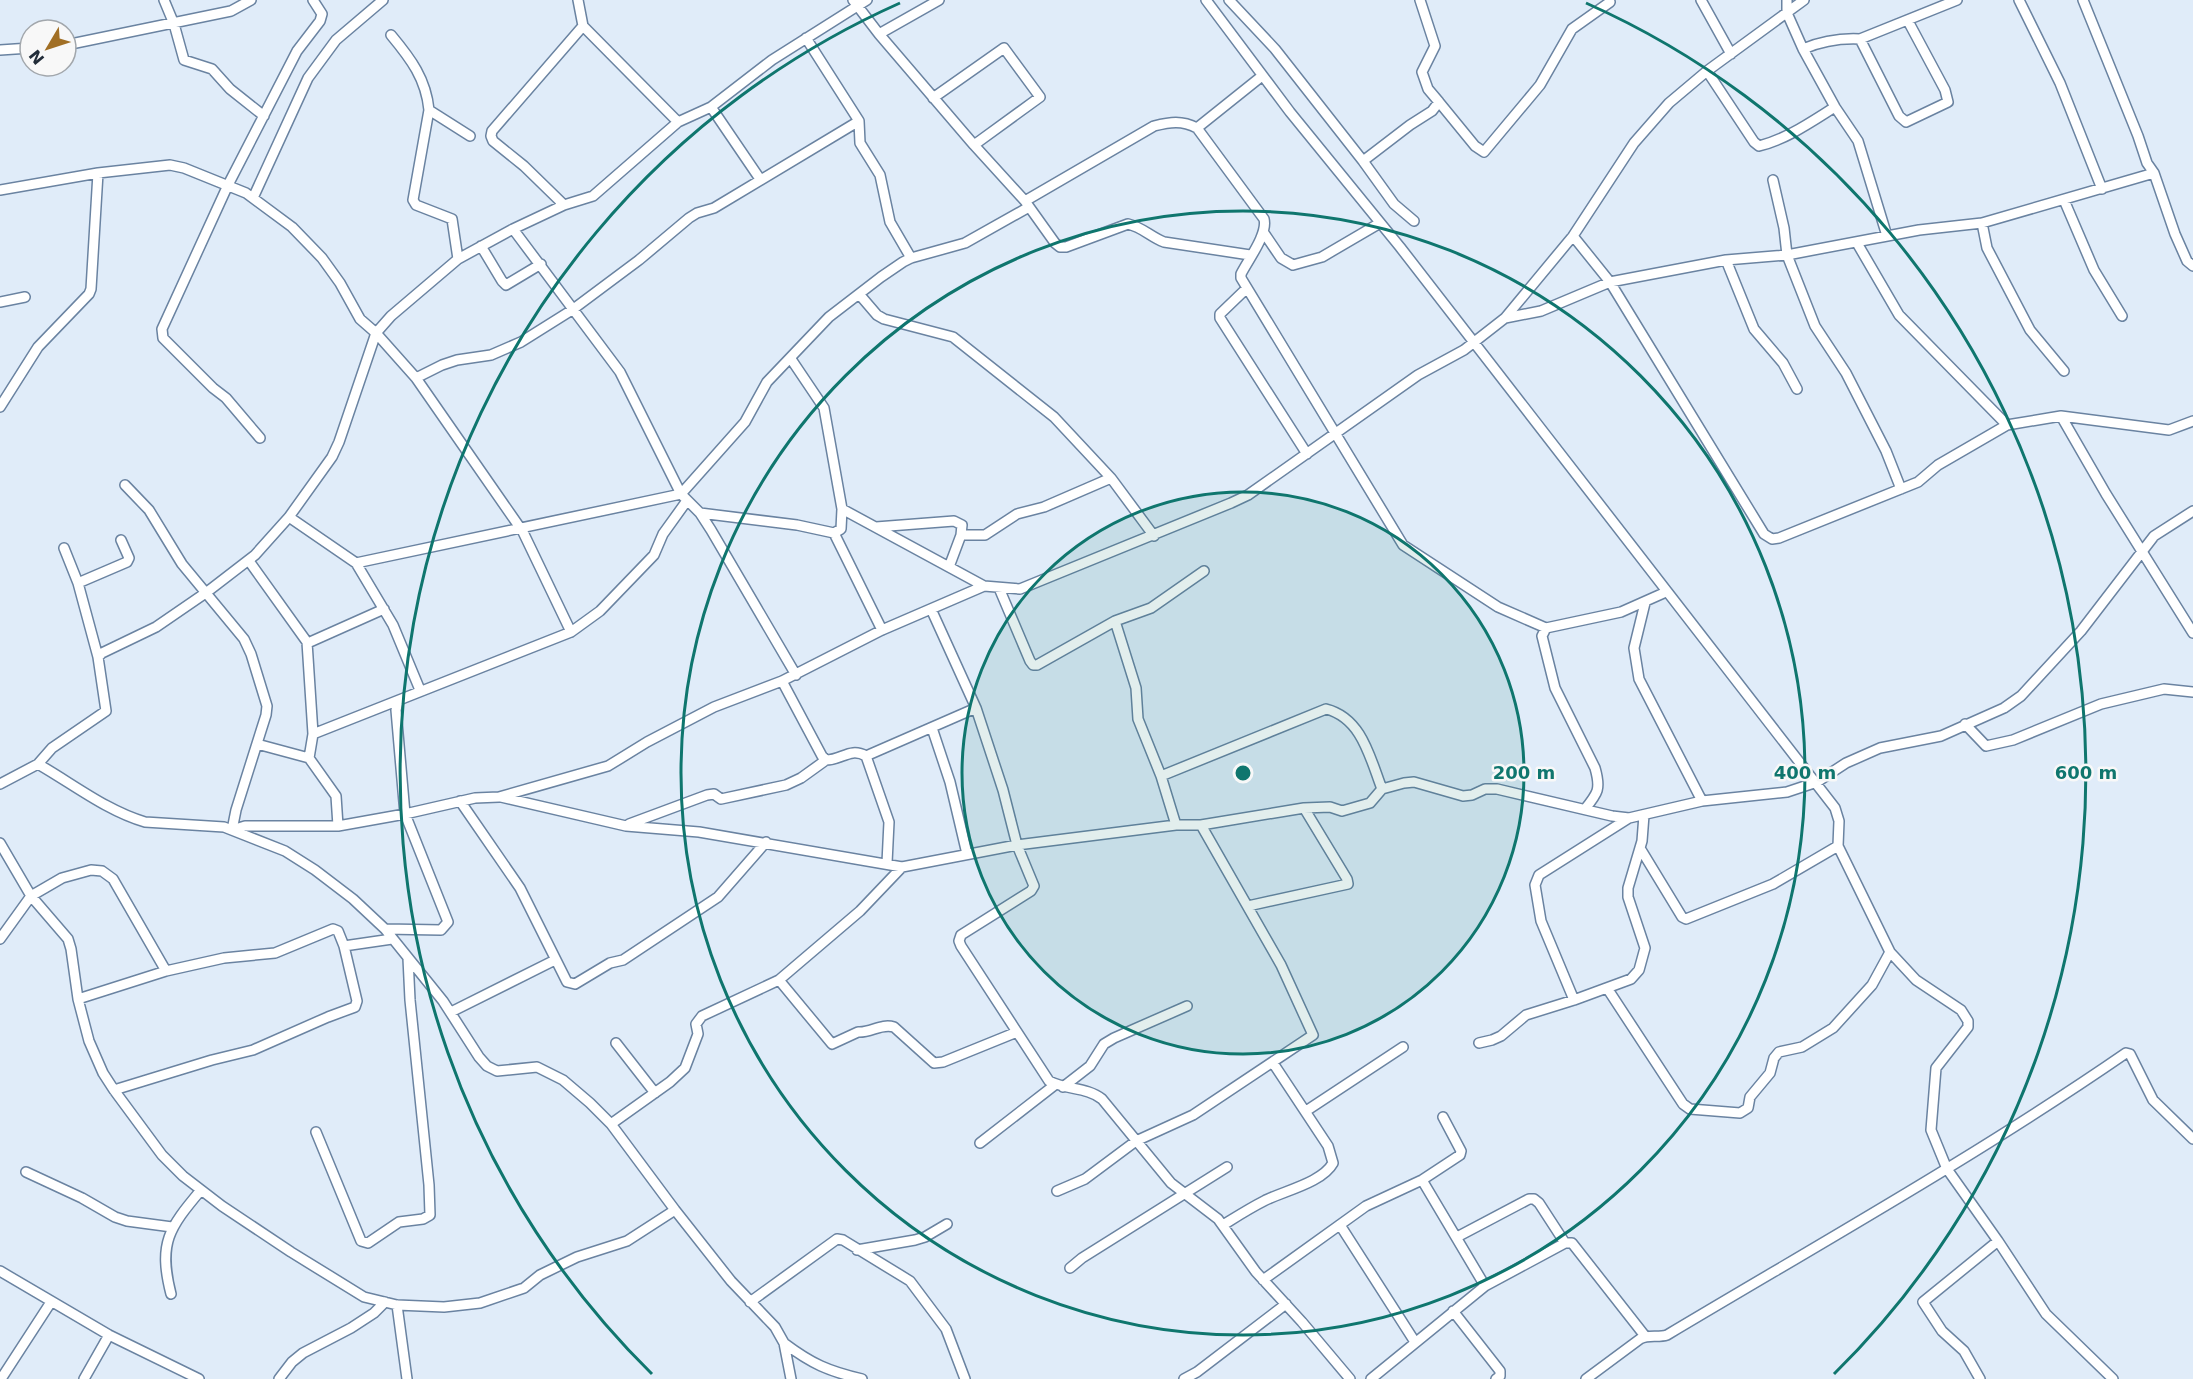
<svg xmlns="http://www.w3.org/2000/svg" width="2193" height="1379" font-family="'DejaVu Sans',sans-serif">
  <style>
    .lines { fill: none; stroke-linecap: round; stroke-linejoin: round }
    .street-casing { stroke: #6a83a1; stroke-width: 12 }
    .street { stroke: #fff; stroke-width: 9 }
    .ring { fill: none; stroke: #0f766e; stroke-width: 3 }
    .centre { fill: #0f766e; stroke: #f8f8f8; stroke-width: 3 }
    .ring-label { font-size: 18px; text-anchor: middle; font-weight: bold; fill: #0f766e; stroke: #f8f8f8; stroke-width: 5; stroke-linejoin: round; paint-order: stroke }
  </style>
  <rect width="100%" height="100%" fill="#e0ecf9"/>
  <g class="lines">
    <g class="street-casing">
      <path id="street" d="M164,0l10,24 10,36 28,9 18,20 34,27
        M578,0l5,26 95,96
        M853,0l26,34 95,111 51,56 30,42 5,4h6l62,-23c14,3 23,13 36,18l86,13
        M1206,0l84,112 110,135 435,561 4,13 -1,25 52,106 26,28 45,30 7,11v6l-32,41 -5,62 16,39 51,72 48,73 67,65
        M1229,0l46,49 88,112 31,43 20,17
        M1701,0l30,54
        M1787,0v13l16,36 32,58 23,34 29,95
        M2019,0l41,83 42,106
        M2083,0l55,136 9,27 7,10 21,61 12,27 6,5
        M1908,21l37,69 3,12 -42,20 -7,-6 -39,-77 97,-39
        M879,34l60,-34
        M391,35c20,24 35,44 38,75l-16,90 3,5 36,14 6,40 55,-30 51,-24 29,-9 85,-74 33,-15 61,-47 95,-60
        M806,38l53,83 1,22 20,32 10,47 21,36
        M66,45l165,-34 20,-11
        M1803,49c19,-8 37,-11 57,-10
        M0,50l30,-2
        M1707,71l47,71 5,4c28,-7 52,-24 76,-39
        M933,98l71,-50 36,49 -66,48
        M1439,102l36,44 9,6 56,-67 32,-56 38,-27
        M711,107l49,72
        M429,110l41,26
        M1197,128l65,-52
        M1363,161l47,-36 22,-14 7,-9 -11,-13 -6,-17 13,-26 -15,-46
        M1773,180l11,48 3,27 28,71 31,47 40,78 15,38
        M0,190l98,-17 72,-8 14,3 62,25 46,34 30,31 18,25 20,36 16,14 40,45 107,154 48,100
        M253,198l55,-120 28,-38 47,-40
        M2064,200l30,70 28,46
        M1025,201l129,-75c16,-4 28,-6 43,2l67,91c4,15 -16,41 -23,55v4l162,267 95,62 48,21 75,-16 45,-20
        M564,205l-40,-39 -31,-25 -2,-5 1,-5 91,-105
        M1982,223l5,25 43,82 34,41
        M513,229l107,143 61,122 19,19 11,17 85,145
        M1264,233l17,25 12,7 29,-8 58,-34
        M1573,236l37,46 154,252 8,5 7,-1 139,-56 20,-17 69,-40 54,-9 108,14 24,-9
        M1857,243l42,72 108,110
        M481,246l21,35 4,4 35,-21
        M1726,260l28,69 29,34 14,26
        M1247,288l-27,26v4l87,136
        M859,294l18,21 7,4 69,18 101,80 57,61 43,58
        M0,302l25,-5
        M1505,318l36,-7 69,-29 116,-22 61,-5 132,-25 63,-7 172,-50
        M416,378l26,-13 15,-5 34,-5 30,-13 51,-32 67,-50 50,-42 8,-5 17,-5 145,-87
        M0,407l38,-60 51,-53 2,-5 7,-116
        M2061,416l45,78 87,139
        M260,438l-34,-40 -13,-10 -50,-50 -1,-9 66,-144 69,-134 23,-30 2,-7 -9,-14
        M125,485l24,25 33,54 62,75 7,15 16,52 -1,9 -30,95 -4,20 13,-4h93l67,-12 70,-16 24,-1 109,-31 39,-24 67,-35 68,-26 100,-51 102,-44 36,3 211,-86 17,-8 170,-120 46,-25 41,-32 68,-82 61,-93 35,-40 38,-32 97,-71
        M842,509l142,77
        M700,513l97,12 37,8 7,-4 1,-20 -18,-101 -33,-49
        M289,517l67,46 37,62 27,65
        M876,527l78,-6 8,4 -1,10 -12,32
        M834,533l48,97
        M961,535h24l32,-21 27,-7 67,-29
        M64,548l14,35 20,74
        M249,561l58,81 6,92 -4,24
        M356,563l325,-69 64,-72 22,-40 62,-65 52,-40 22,-15 8,-4 54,-15 64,-36
        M78,583l49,-21 2,-4 -8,-18
        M999,588l31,73 3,4h4l78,-44 36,-13 53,-37
        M1645,603l-11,45 5,31 63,122
        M931,609l45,99 27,82 14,55 17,41 -3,5 -70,44 -2,6 2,5 88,135c17,9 38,6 53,18l69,84 47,36 38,53 46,50 48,57
        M1115,621l21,67 2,31 23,57 15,49
        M1546,628l-4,8 13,52 40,80c6,21 3,25 -10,41
        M307,642h3l74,-33
        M782,681l40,75 4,4
        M1965,724l21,22 27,-6 88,-36 63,-15 29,3
        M932,728l18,54 17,72
        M313,734l258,-102 29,-21 54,-56 9,-21 23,-32
        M257,744l52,14 27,38 2,30
        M866,756l110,-48
        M38,764l14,-16 54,-37 -8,-54 4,-4 54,-26 51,-35 48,-37 34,-38 43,-60 7,-15 37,-109 15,-17 67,-57
        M1161,776l165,-67c36,9 44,49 56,80
        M0,784l38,-20c35,20 69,47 107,58l79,5 61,24 30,19 38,29 32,30 58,72 36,56 8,9 10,5 40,-4 26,13 27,23 21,21 64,86 56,71 44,46 9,16 7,36
        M501,797l125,29 73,6 203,35 115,-22 159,-20h25l103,-17 26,-1 12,4 28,-8 12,-14 22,-6 10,-1 49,14 9,-1 13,-6h12l115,27 17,2 73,-17 85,-9 30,-10 29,-19 34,-15 61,-12 63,-28 17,-12 60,-65 73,-95 39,-25
        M460,801l60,87 47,94 8,2 35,-21 13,-3 95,-63 48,-55
        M629,824l78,-29 7,-1 7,5 65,-14 15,-7 25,-18c16,0 24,-13 40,-4l23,66 -2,41
        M0,843l31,53 37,43 3,10 7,50 11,42 14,32 11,17 48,65 21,21 39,30 69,46 73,45 33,8 47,2 36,-4 44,-15 16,-13 37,-18 50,-16 48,-31
        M1640,848l42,69 4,2 87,-35 65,-38
        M1248,906l100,-22 -1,-5 -43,-71
        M385,929l56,1 7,-8 -43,-108 -9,-104 2,-8
        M0,939l31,-43 31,-18 29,-8 11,1 11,8 53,92
        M344,946l48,-7
        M779,980l53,64 26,-12c13,1 23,-9 36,-5l40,36 9,-1 74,-30
        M1607,988l76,116 7,5 50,4 8,-5 2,-11 20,-24 4,-15 5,-6 23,-5 31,-19 39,-43 18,-33
        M78,999l88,-28 58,-13 51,-5 58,-24 5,2 6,15 13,55 -2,6 -27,10 -75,33 -41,10 -98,30
        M1574,1000l-33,-79 -6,-36 4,-10 90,-57
        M451,1012l104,-52
        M616,1043l39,50
        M1479,1043l13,-3 9,-4 25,-21 48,-15 57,-21 8,-9 6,-22 -17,-51v-9l14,-47 2,-26
        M1063,1087l27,-21 14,-22 10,-6 73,-32
        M1306,1111l97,-64
        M611,1124l59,-42 15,-14 13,-34 -2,-10 6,-8 77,-36 81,-69 42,-44
        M316,1132l45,109 7,2 31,-21 24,-3 7,-4 -1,-30 -19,-185 -2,-42
        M980,1143l76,-59
        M26,1172l56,26 33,19 12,4 45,6
        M1422,1180l63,106
        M1057,1191l28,-12 51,-38 57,-26 120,-80 -32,-70 -80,-140
        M1223,1225c13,-8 27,-17 41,-24 19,-10 58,-18 69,-38l-5,-17 -55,-83
        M1340,1225l75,117
        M1457,1237l72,-38h5l5,4 26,40h7l73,93
        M857,1250l58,-10 10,-3 22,-13
        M1070,1268l12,-10 145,-91
        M0,1271l109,64 90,44
        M1263,1280l103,-74 56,-26 38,-25 1,-4 -18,-34
        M171,1294c-13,-51 -2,-66 30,-104
        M750,1302l87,-63 6,1 67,41 36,48 19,50
        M397,1305l10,74
        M1453,1311l47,60v5l-4,3
        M784,1343c28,21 44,28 78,36
        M1,1379l50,-77
        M84,1379l25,-44
        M279,1379l13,-17 11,-9 48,-25 23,-15 11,-11
        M1184,1379l13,-7 89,-68
        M1371,1379l114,-93 80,-43
        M1586,1379l54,-40c8,-5 18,-1 27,-4 154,-92 311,-180 459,-282l4,1 23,46 40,39
        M1980,1379l-16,-28 -22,-20 -19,-29 75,-61"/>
    </g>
    <use href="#street" class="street"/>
  </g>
  <circle cx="1243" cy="773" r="281" fill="#0f766e" fill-opacity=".12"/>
  <g class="ring">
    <circle cx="1243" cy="773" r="281"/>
    <circle cx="1243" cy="773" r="562"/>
    <path d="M652 1374A843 843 0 0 1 900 3M1586 3A843 843 0 0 1 1834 1374"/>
  </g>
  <circle cx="1243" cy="773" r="9" class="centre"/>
  <g class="ring-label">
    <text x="1524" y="779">200 m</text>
    <text x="1805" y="779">400 m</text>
    <text x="2086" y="779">600 m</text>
  </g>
  <g transform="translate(48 48) rotate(231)"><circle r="28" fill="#f8f8f8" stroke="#a2a7ac" stroke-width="1.5"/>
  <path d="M0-4.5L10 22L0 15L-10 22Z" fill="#a16f25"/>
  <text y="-9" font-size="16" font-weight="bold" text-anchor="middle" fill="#222d39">N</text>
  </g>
</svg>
